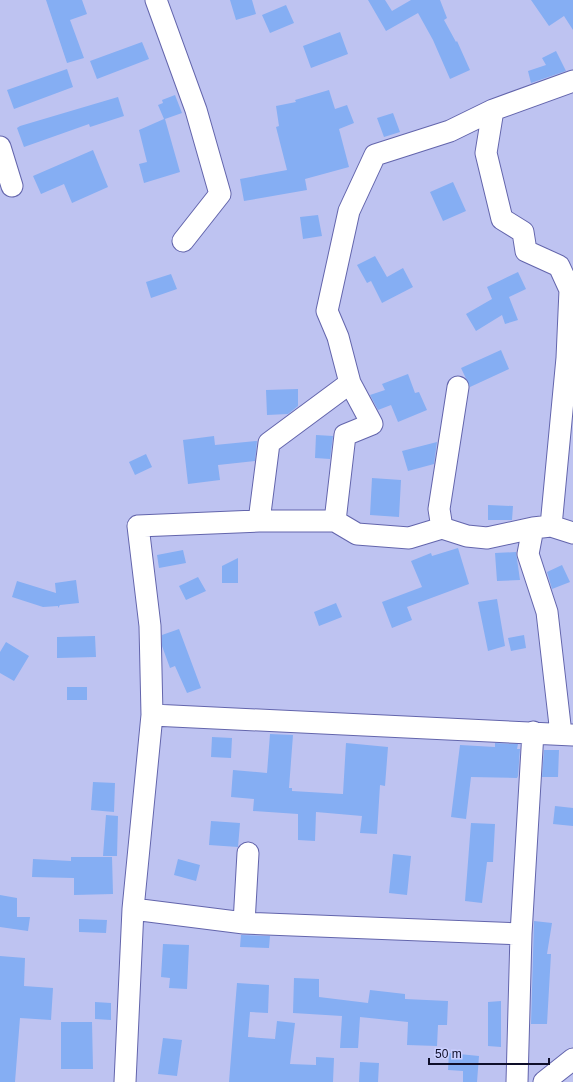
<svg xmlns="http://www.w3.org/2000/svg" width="573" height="1082" font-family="Helvetica,sans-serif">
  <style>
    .building { fill: #85aef3 }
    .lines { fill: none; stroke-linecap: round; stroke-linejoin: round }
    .minor-casing { stroke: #6365ac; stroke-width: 23 }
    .minor { stroke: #fff; stroke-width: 21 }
  </style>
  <rect width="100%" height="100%" fill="#bec3f1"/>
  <path class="building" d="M46,0h36l5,14 -17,6 14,38 -17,5z
    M230,0h22l4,14 -20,6z
    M368,0h17l7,11 19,-11h29l7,18 -3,2 12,22 1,-1 13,29 -20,9 -17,-39 -15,-27 -32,18z
    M531,0h42v30l-9,-14 -15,10z
    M286,5l8,18 -24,10 -8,-18z
    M340,32l8,22 -37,14 -8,-22z
    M142,42l7,17 -52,20 -7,-18z
    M556,51l10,20 -35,12 -3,-12 18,-6 -4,-7z
    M67,69l6,18 -59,22 -7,-19z
    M329,90l6,19 12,-4 7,18 -15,6 10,38 -44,12 2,11 -63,11 -4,-22 47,-9 -11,-43 3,-1 -3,-20 20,-4 -1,-2z
    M175,95l7,18 -17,6 15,53 -36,11 -5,-19 8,-2 -8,-32 25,-11 -6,-14 5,-2 -1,-3z
    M118,97l6,19 -34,11 -1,-3 -65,23 -7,-19 3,-2z
    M393,113l7,19 -16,5 -7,-19z
    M93,150l15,37 -36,16 -8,-19 -23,10 -8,-18z
    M453,182l13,29 -23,10 -13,-29z
    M318,215l4,21 -19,3 -3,-22z
    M375,256l12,21 16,-9 10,19 -31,16 -11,-22 -4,2 -10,-18z
    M518,272l8,17 -17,8 9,23 -13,4 -3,-9 -26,16 -10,-17 26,-15 -5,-12z
    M171,274l6,15 -26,9 -5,-16z
    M501,350l8,19 -39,18 -9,-19z
    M408,374l7,19 4,-1 8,18 -29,12 -7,-17 -13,5 -8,-15 15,-5 -3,-6z
    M298,389v17l-10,8 -21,1 -1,-25z
    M316,435l17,1 -3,23 -15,-1z
    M214,436l1,9 42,-4 -2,20 -37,4 2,15 -32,4 -5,-44z
    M437,442l-3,22 -26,7 -6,-20z
    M146,454l6,13 -17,8 -6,-13z
    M372,478l29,2 -2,37 -29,-2z
    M488,505l25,1 -1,14h-24z
    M458,548l11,36 -62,23 5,13 -20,8 -10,-26 40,-15 -11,-26 20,-8 1,3z
    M183,550l3,13 -27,5 -2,-13z
    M516,552l4,28 -23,1 -2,-28z
    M238,558v25h-16v-17z
    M562,565l8,17 -18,7 -5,-17z
    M198,577l8,14 -20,9 -7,-14z
    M76,580l3,23 -19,2 -2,3v-2l-15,1 -31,-10 5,-16 39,12 -1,-10z
    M497,599l8,47 -17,5 -10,-49z
    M336,603l6,14 -23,9 -5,-14z
    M179,629l22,59 -14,5 -12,-27 -5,2 -8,-22v-11z
    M524,635l2,13 -15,3 -3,-13z
    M95,636l1,21 -39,1v-21z
    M6,642l23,14 -15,25 -14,-8v-21z
    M67,687h20v13h-20z
    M270,734l23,1 -4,53h3v3l51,3 3,-51 42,4 -3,39 -5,-1 -3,49 -17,-1 2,-17 -46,-4 -1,29 -17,-1v-26l-45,-3 1,-12 -23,-2 2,-27 34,3z
    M212,737l20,1 -1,20 -20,-1z
    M495,743l23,1 -1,5h3l-2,27 -1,2 -46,-1 -5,42 -15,-2 9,-72 35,2z
    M544,750h15l-1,27h-16z
    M93,782l22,1 -1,29 -23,-2z
    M555,806l18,2v18l-20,-2z
    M106,815l12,1 -1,40h-14z
    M211,821l29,2 -2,24 -29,-2z
    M471,823l24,1 -2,38h-6l-5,41 -17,-2z
    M393,854l18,2 -4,39 -18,-2z
    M71,857h41l1,37 -39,1v-17l-42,-1 1,-18 38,2z
    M178,859l22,6 -4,16 -22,-6z
    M0,895l17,3v19h13l-2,14 -28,-4z
    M79,919l28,1 -1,13 -27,-1z
    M534,921l18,2 -5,31h4l-4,70h-16z
    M241,935l29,1 -1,12 -29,-1z
    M163,944l26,1 -2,44 -18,-1 1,-10 -9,-1z
    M0,956l25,2 -1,28 29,2 -2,32 -31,-2 -5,64h-15z
    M294,978l25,1v18l49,6 2,-13 35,4v5l43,2 -1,24h-9l-1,21 -30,-1 1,-23 -48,-5 -2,31h-18l2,-32 -49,-3z
    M237,983l32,2 -1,28 -18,-1 -2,25 27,2 2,-18 18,2 -5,41 26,1v-8l18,1 -1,24h-104z
    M501,1001v46l-13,-1v-44z
    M95,1002l16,1v17l-16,-1z
    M61,1022h31l1,47h-32z
    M163,1038l19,2 -5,36 -19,-2z
    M449,1053l30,3 -2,26h-14v-11l-15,-1z
    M360,1062l19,1 -1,19h-19z"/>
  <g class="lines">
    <g class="minor-casing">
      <path id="minor" d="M156,0l40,110 24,84 -37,47
        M493,110l-7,43 16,66 21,13 3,19 33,15 11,24 -3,68 -16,168
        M0,147l12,39
        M350,383l-12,-46 -11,-26 22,-100 26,-56 75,-24 43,-21 80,-29
        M458,387l-19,122 3,19 25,8 20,2 46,-10 18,-2 22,7
        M259,521h76
        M533,528l-5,26 19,58 14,122
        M152,715l421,20
        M248,853l-4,70 277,11
        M133,909l111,14
        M125,1082l8,-173 19,-194 -2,-89 -12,-100 121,-5 10,-78 81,-60 22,41 -27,11 -10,86 22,13 52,4 33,-10
        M517,1082l4,-148 12,-202
        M544,1082l29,-23"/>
    </g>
    <use href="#minor" class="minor"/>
  </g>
  <path d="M429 1058v6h120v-6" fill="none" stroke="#0e0e29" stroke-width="2"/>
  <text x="435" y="1058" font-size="12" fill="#0e0e29" stroke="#cbd0ff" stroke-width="3" paint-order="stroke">50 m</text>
</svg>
